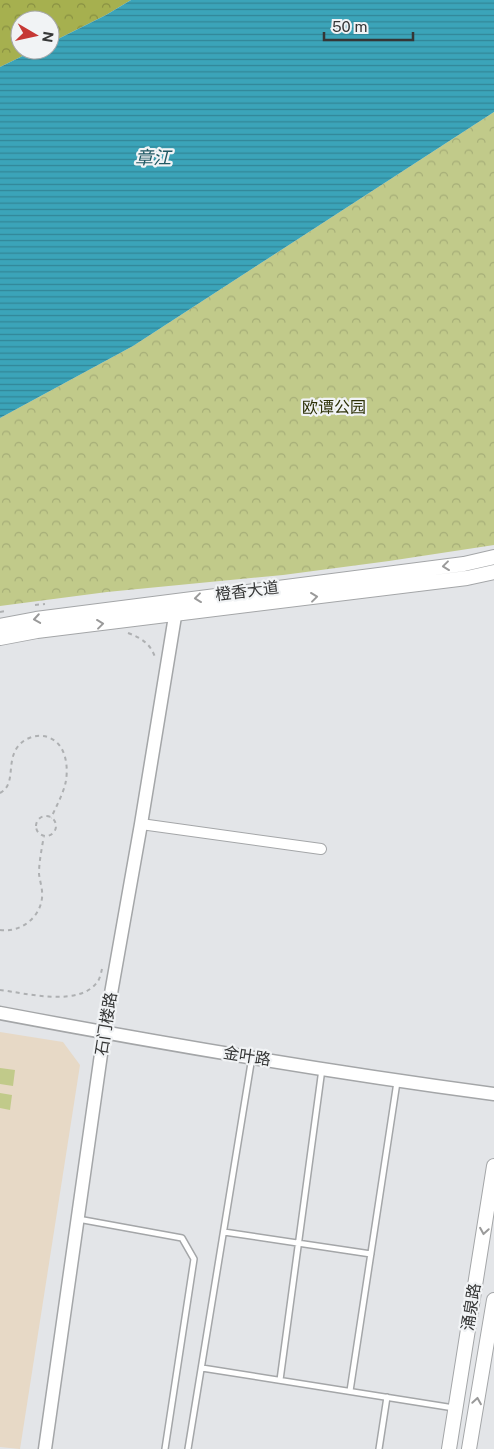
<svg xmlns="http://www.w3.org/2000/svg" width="494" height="1449" font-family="'Public Sans','Noto Sans SC',sans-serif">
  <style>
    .education { fill: #e7d9c6 }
    .forest { fill: url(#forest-crowns) }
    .park { fill: url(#park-crowns) }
    .garden { fill: #c1ca8a }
    .water { fill: url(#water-rules) }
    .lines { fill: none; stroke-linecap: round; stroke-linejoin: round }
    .service-casing { stroke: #a4a6a8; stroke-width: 8 }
    .minor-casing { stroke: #a4a6a8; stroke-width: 12 }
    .tertiary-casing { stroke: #a4a6a8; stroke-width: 15 }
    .secondary-casing { stroke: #a4a6a8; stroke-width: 16 }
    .path { stroke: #aeb0b2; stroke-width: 2; stroke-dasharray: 4 4; stroke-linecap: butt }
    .service { stroke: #fff; stroke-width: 5 }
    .minor { stroke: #fff; stroke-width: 10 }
    .tertiary { stroke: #fff; stroke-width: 12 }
    .secondary { stroke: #fff; stroke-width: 14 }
    .oneway { stroke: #9a9a9a }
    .labels { text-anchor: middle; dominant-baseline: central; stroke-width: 4.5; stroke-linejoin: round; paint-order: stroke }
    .park-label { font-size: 16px; fill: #2e3208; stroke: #f1f3f5 }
    .street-label { font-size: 16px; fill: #353636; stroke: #f1f3f5 }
    .water-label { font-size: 18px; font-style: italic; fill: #205964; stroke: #f1f3f5 }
  </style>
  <defs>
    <pattern id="forest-crowns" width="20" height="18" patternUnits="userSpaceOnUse" patternTransform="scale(1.25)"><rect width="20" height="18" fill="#a6b04f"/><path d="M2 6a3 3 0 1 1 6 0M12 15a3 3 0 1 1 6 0" fill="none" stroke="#889042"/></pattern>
    <pattern id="park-crowns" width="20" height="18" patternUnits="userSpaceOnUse" patternTransform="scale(1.25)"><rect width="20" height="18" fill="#c1ca8a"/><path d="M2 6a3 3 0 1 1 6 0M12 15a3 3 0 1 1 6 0" fill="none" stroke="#a6ae78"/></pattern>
    <pattern id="water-rules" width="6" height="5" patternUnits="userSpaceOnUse" patternTransform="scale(1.25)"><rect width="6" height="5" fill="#3ba4b9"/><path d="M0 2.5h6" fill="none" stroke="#328697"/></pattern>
  </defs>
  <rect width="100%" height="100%" fill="#e3e5e8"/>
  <path class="education" d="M0,1032l63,10 17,23 -60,384 -20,-2z"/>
  <path class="forest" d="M0,0h131l-25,15 -56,28v-23h-30v30h15l-35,17z"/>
  <path class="park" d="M494,112v433l-105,16 -106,14 -176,17 -107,14v-188l133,-72z"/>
  <path class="garden" d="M0,1068l15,2 -2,16 -13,-2z
    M0,1093l12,2 -2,15 -10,-2z"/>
  <path class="water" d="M131,0h363v112l-361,234 -133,72v-351l35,-17h15v-7l56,-28z"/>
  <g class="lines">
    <g class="service-casing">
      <path id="service" d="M78,1219l104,19 12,21 -29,190
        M224,1232l147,22
        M202,1368l252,40
        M280,1380l42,-311
        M350,1391l47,-309
        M188,1449l64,-392
        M379,1449l8,-52"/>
    </g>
    <g class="minor-casing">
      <path id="minor" d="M141,824l180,25"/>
    </g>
    <g class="tertiary-casing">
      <path id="tertiary" d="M0,1013c164,31 329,59 494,81
        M45,1449l59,-416 37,-209 36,-220"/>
    </g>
    <g class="secondary-casing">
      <path id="secondary" d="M0,626l36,-7 428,-55 30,-7
        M0,638l37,-7 430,-53 27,-6
        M449,1449l45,-283
        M469,1449l25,-149"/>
    </g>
    <path class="path" d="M35,605l10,-1
      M0,612l6,-1
      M128,633c13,5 22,10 27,24
      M0,793c19,-10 2,-38 25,-53 7,-4 17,-6 25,-2 17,7 19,32 15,47 -3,11 -9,22 -14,33
      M36 826a10 10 0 1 1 20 0a10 10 0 1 1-20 0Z
      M0,930c20,3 40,-12 42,-32 1,-8 -2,-16 -3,-24 0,-13 3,-26 5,-39
      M0,990c26,3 80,18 98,-9 2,-3 3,-8 4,-12"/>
    <use href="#service" class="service"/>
    <use href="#minor" class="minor"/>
    <use href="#tertiary" class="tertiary"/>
    <use href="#secondary" class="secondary"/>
  </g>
  <defs><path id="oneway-chevron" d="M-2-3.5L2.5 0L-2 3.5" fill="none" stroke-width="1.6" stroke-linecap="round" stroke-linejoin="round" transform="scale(1.25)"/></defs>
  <g class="oneway">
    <use href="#oneway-chevron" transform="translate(446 566) rotate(173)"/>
    <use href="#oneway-chevron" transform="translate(314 597) rotate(-7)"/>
    <use href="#oneway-chevron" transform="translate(198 598) rotate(173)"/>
    <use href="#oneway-chevron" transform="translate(37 619) rotate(171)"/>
    <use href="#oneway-chevron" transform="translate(100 624) rotate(-7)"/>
    <use href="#oneway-chevron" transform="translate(484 1231) rotate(99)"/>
    <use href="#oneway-chevron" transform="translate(477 1401) rotate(-81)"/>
  </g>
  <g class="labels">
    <g class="park-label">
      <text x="334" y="407">欧谭公园</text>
    </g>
    <g class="street-label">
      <text transform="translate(247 591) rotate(-7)">橙香大道</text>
      <text transform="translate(106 1024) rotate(-81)">石门楼路</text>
      <text transform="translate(247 1056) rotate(9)">金叶路</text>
      <text transform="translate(471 1307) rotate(-81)">涌泉路</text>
    </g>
    <g class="water-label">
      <text x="153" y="157">章江</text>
    </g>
  </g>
  <g transform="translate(35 35) rotate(99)"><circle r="24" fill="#f1f3f5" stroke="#a6a7a9"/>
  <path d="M0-4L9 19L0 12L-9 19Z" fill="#c63835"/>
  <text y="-8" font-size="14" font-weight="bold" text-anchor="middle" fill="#353636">N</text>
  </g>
  <path d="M324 32v8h89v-8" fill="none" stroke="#353636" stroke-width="2.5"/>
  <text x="332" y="32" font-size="15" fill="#353636" stroke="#f1f3f5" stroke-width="4" paint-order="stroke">50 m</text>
</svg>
